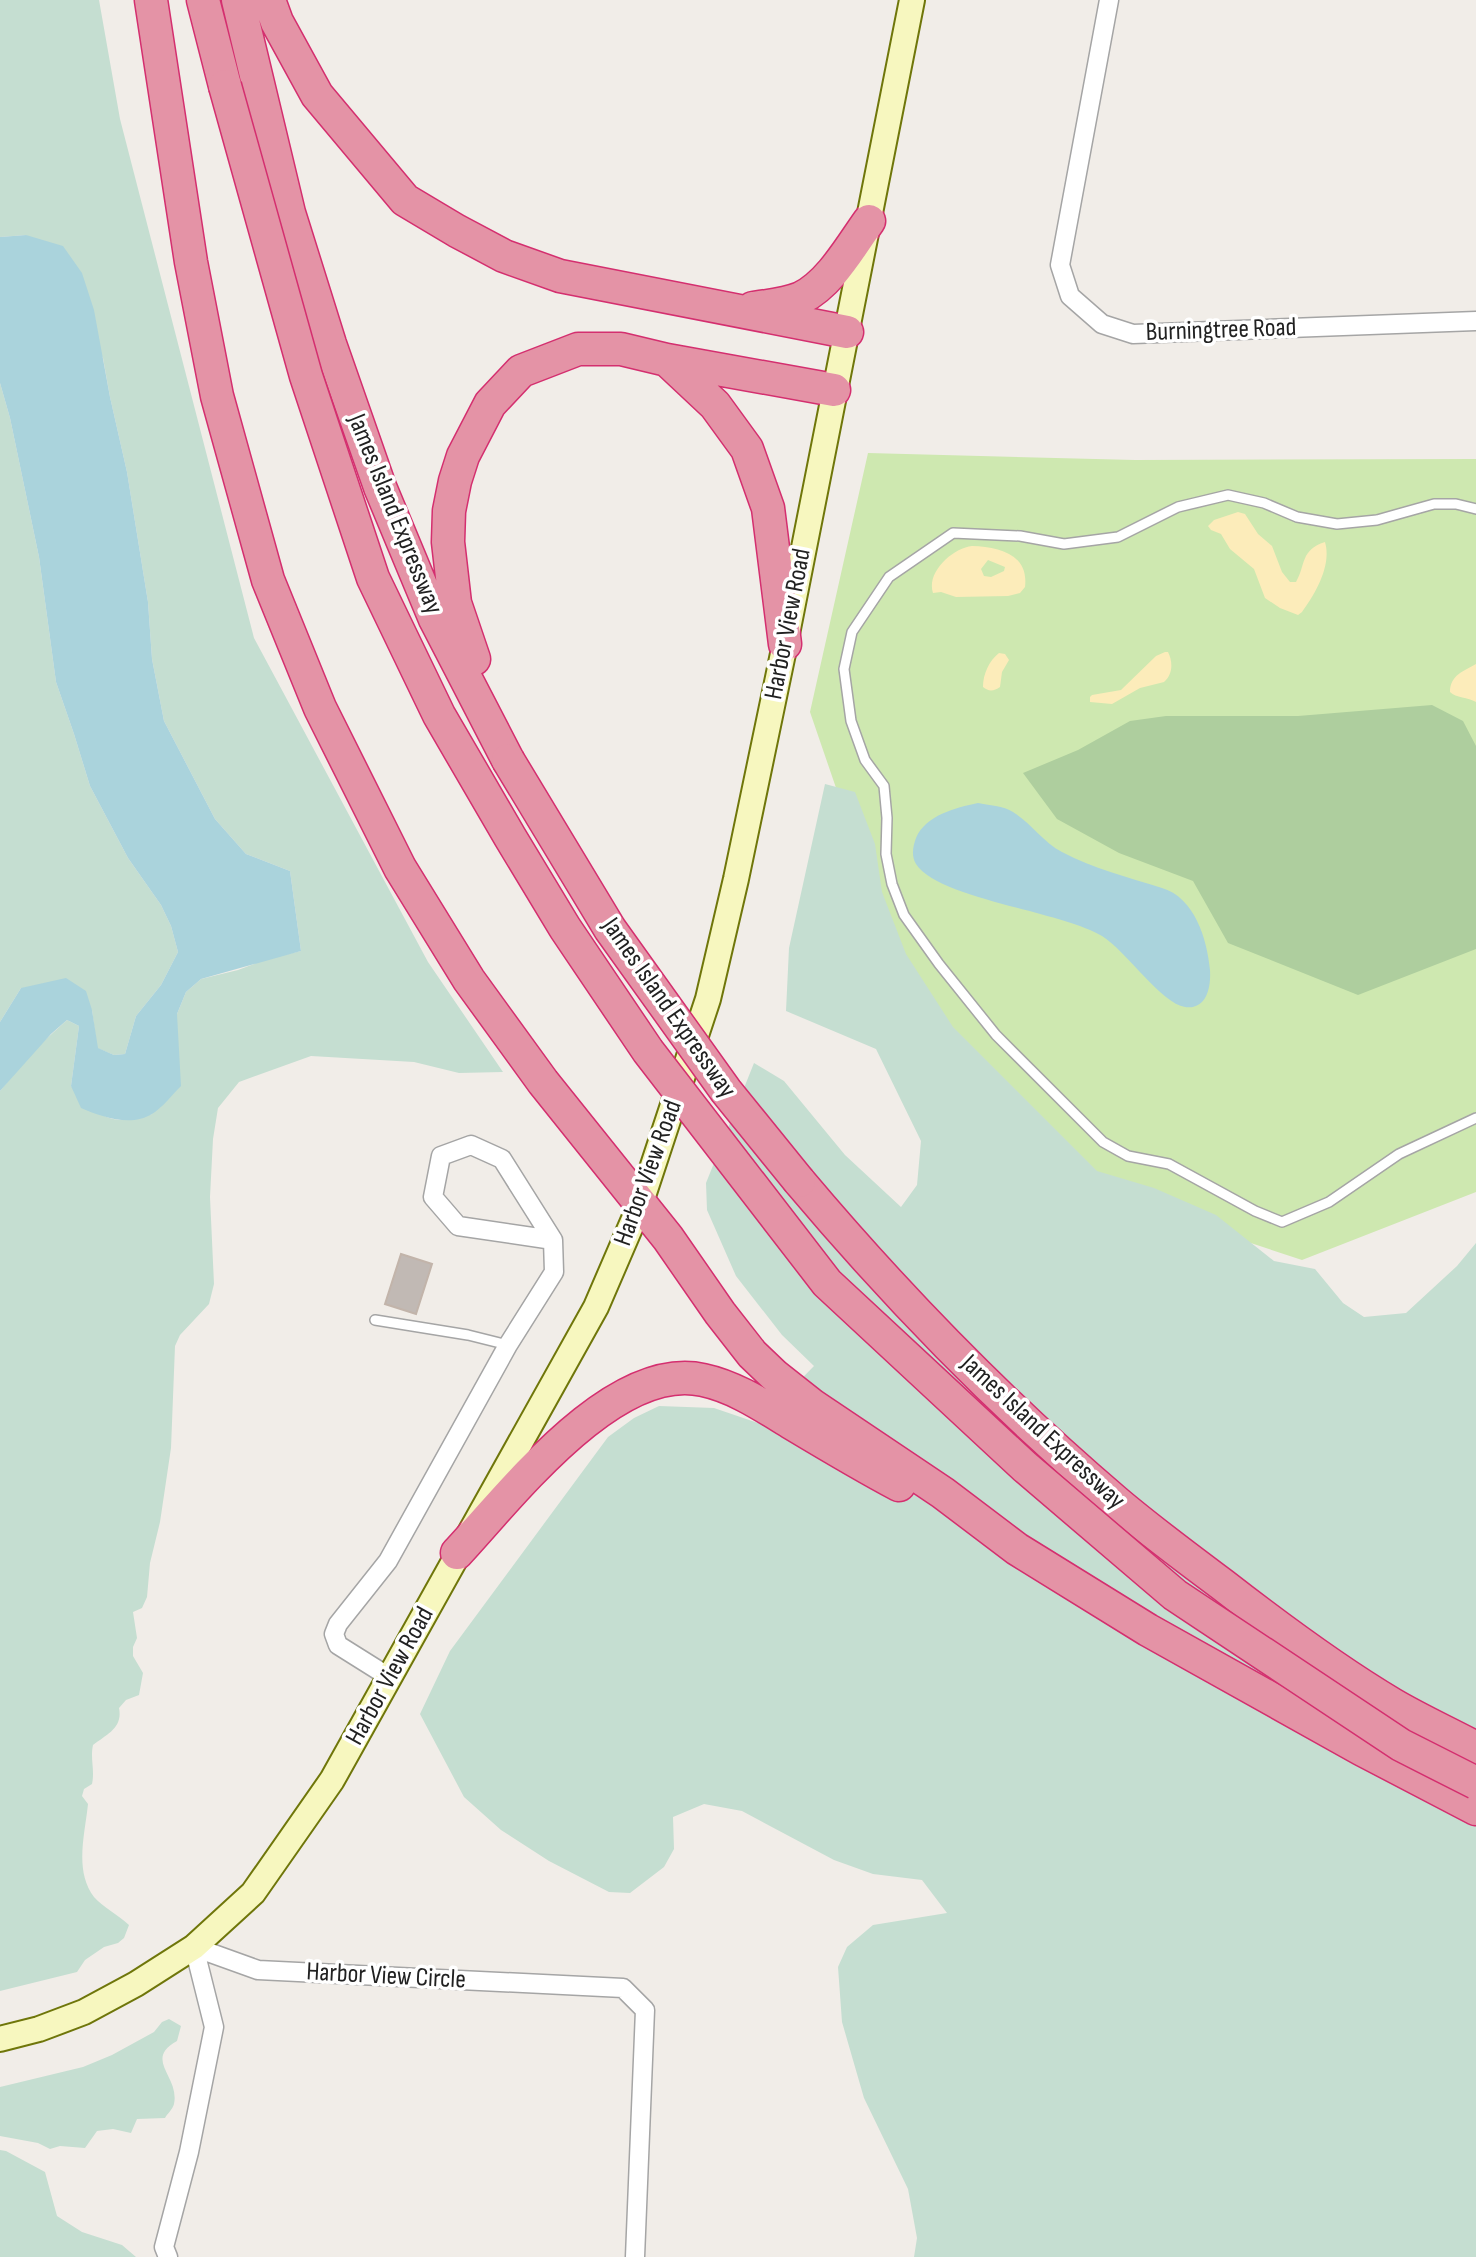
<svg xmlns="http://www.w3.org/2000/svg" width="1476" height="2257" font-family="'Sofia Sans Condensed',sans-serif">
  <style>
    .grass { fill: #cee8b0 }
    .forest { fill: #aece9e }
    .wetland { fill: #c5ded1 }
    .sand { fill: #fcecba; fill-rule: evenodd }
    .water { fill: #aad3dc }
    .building { fill: #c1b9b4; stroke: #c2b4aa; stroke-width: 2 }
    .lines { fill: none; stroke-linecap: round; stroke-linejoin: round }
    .service-casing { stroke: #a5a5a5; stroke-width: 12 }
    .minor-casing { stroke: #a5a5a5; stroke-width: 21 }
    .secondary-casing { stroke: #6f760a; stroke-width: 28 }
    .motorway-casing { stroke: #d42f6f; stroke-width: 35 }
    .service { stroke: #fff; stroke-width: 9 }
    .minor { stroke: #fff; stroke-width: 18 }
    .secondary { stroke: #f7f7bf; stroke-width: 24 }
    .motorway { stroke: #e493a6; stroke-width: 32 }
    .motorway-bridge-casing { stroke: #d42f6f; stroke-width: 35; stroke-linecap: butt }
    .motorway-bridge { stroke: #e493a6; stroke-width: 32 }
    .labels { text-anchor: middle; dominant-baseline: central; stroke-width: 7; stroke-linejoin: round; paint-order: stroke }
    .street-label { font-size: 26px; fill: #212121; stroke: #fff }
  </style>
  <rect width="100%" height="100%" fill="#f1ede8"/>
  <path class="grass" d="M868,453l267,7 341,-1v733l-174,68 -252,-83 -145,-188 -95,-277z"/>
  <path class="forest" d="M1432,705l31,16 13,25v203l-118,46 -130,-52 -35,-62 -74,-28 -62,-34 -34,-46 55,-23 52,-29 36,-5h132z"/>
  <path class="wetland" d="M0,0h99l21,119 134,519 174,324 75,110 -44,1 -45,-11 -103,-6 -72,26 -21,26 -5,31 -3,58 4,87 -5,20 -29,31 -5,11 -4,102 -11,74 -10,41 -3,34 -5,11 -9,4 4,26 -4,9v9l10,17 -4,22 -13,5 -7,8c4,20 -12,26 -26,37 -3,14 2,25 -1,39l-8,5 -2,7 6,8c-3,30 -14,67 6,93 8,9 25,19 35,28l-5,13 -6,5 -14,4 -19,13 -8,12 -77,19v-900l34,-41 33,-30 12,6 -8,60c29,30 36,42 81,28l25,-75v-25l9,-22 15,-13 37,-9 29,-11 34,-8 -11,-80 -44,-17 -31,-35 -51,-98 -12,-62 -4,-57 -21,-130 -17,-75 -7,-39 -77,-123 -26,2z
    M0,383l10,35 29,139 17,125 18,52 16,52 38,72 33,47 10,21 7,26 -17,33 -25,31 -11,38 -11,1 -17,-7 -5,-38 -71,-22 -21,34z
    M825,784l30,8 20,52 7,48 24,62 47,73 144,144 57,17 62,27 58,46 41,8 28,34 21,14 42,-4 51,-47 19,-23v1014h-562l3,-19 -9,-49 -44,-91 -22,-76 -4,-55 9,-20 26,-22 74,-12 -25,-33 -49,-6 -39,-14 -92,-49 -38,-7 -31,13 1,32 -10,18 -34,26 -21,-1 -60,-31 -48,-31 -37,-33 -44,-83 30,-63 158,-214 26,-19 25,-12 55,2 44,15 56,-57 -32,-31 -46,-59 -29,-66 -1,-27 48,-120 30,18 61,74 56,52 16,-22 4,-44 -45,-92 -90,-38 3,-63z
    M169,2019l12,7 -4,15c-34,19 3,35 -3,63 -1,5 -7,10 -9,14l-28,1 -6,14 -18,-4 -16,2 -12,17 -25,-2 -10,3 -12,-6 -38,-7v-49l83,-20 29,-12 42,-23 8,-10z
    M0,2150l6,1 39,21 12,44 25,16 40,13 14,12h-136z"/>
  <path class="sand" d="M1238,512l7,2 13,20 14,12 10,26 8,10h6c10,-17 4,-32 29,-40 7,24 -10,52 -23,70l-4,3 -18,-7 -15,-10 -11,-29 -24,-20 -9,-15 -10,-4 -3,-4 6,-6z
    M972,546c27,1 57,8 53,41l-5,6 -12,3 -52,1 -15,-5 -8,1c-7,-21 20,-45 39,-47zM988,560l17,7 -1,4 -13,6 -7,-1 -3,-7z
    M1165,652h3c5,10 5,22 -4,30l-24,6 -28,16 -22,-2v-5l2,-2 29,-5 35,-34z
    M999,653l6,1 4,6 -7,12 -2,15c-6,4 -11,5 -17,0 0,-13 6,-26 16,-34z
    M1476,664v38c-8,-5 -20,-4 -26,-10 0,-17 14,-21 26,-28z"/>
  <path class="water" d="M26,235l37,11 19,27 12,37 16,87 17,75 21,130 4,57 12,62 51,98 31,35 44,17 11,80 -100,28 -15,13 -9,22 4,72c-9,9 -19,22 -29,28 -21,13 -50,3 -71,-6l-10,-22 8,-60 -12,-6 -16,14 -51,57v-69l21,-34 45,-10 20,13 6,19 6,38 16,7 11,-1 11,-38 25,-31 17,-33 -7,-26 -10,-21 -33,-47 -38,-72 -16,-52 -18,-52 -17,-125 -29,-139 -10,-35v-146z
    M978,803c10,2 26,3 35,9 18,11 30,30 49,40 32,17 66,25 100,36 33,10 45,51 48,82 1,17 -3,40 -25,37 -23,-3 -59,-56 -83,-71 -42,-25 -163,-37 -186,-72 -5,-8 -3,-18 0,-26 10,-23 39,-30 62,-35z"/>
  <path class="building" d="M401,1254l31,10 -16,50 -31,-10z"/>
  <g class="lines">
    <g class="service-casing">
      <path id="service" d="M1476,509l-20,-5h-22l-57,16 -40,4 -40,-7 -33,-14 -36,-8 -50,12 -60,30 -54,7 -44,-8 -67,-3 -64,44 -37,55 -8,37 7,52 14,39 19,26 3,32 -1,36 6,30 12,31 35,49 57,71 107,107 25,14 41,8 86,47 27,11 47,-20 70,-48 77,-36
        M375,1320l93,15 40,10"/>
    </g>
    <g class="minor-casing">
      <path id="minor" d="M1109,0l-49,265 10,31 32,28 31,10 343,-13
        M389,1677l-51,-32 -4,-11 4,-10 50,-63 120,-216 46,-73 -1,-32 -51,-81 -31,-14 -30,11 -8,41 25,29 95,14
        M194,1947l64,23 365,18 22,22 -10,247
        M168,2257l-4,-10 25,-95 25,-125 -20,-80"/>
    </g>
    <g class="secondary-casing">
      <path id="secondary" d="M0,2039l39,-10 45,-17 52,-28 58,-37 59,-54 79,-113 264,-473 44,-102 68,-206 28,-120 49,-235 127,-644"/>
    </g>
    <g class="motorway-casing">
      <path id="motorway" d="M151,0l40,262 26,134 51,184 52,128 80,160 69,112 74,102 125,156 52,75 32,41 22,21 38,30 131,88 74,56 131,81 213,119 115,60
        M203,0l22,86
        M238,0l51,213 41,131 50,143 55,132 73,141
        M269,0l8,22 40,73 88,105 52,31 47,25 56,20 287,56
        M753,308c16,-2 33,-4 48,-10 29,-14 50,-52 68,-77
        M667,360l48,45 32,44 21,59 17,136
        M474,659l-19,-56 -7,-61 1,-31 6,-30 8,-25 27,-52 31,-33 57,-22h43l46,11 167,30
        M799,1181c97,115 202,223 316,320 34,29 72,57 108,84 54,42 110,84 169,119 27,16 56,29 84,44
        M457,1553c54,-58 157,-193 246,-173 33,7 62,27 90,44 35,21 70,42 106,61"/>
    </g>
    <use href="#service" class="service"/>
    <use href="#minor" class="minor"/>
    <use href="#secondary" class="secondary"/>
    <use href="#motorway" class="motorway"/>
    <g class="motorway-bridge-casing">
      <path id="motorway-bridge" d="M225,86l81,290 67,202 66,137 71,122 55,91 83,123 179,232 198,184 150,128 226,150 75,38
        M508,760l102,169 116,162 73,90"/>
    </g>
    <use href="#motorway-bridge" class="motorway-bridge"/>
  </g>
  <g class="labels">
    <g class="street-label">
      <text transform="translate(1221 330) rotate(-2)">Burningtree Road</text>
      <text transform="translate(395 514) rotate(68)">James Island Expressway</text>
      <text transform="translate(788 624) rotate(-79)">Harbor View Road</text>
      <text transform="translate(669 1008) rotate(55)">James Island Expressway</text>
      <text transform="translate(648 1173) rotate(-70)">Harbor View Road</text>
      <text transform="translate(1043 1432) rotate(43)">James Island Expressway</text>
      <text transform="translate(390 1676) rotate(-61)">Harbor View Road</text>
      <text transform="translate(386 1976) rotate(3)">Harbor View Circle</text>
    </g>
  </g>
</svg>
